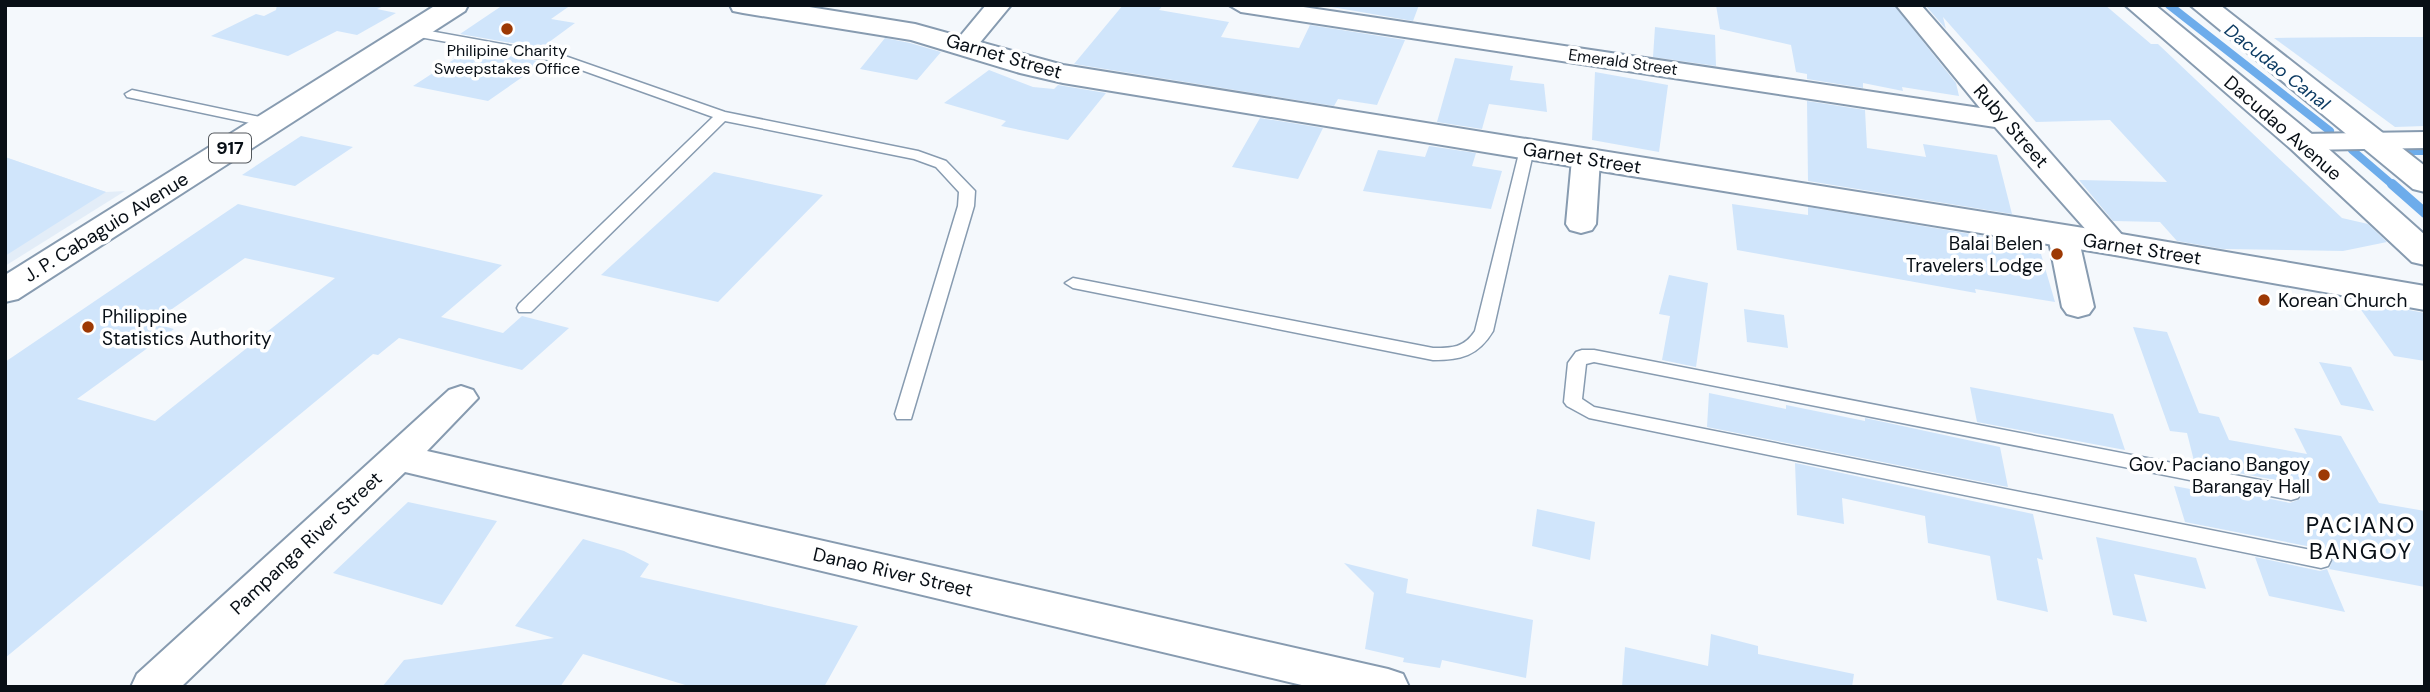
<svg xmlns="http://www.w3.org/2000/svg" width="2430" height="692" font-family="'DM Sans',sans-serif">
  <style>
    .built { fill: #e3edf8 }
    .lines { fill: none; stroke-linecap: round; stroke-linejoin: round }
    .stream-far1 { stroke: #6daceb; stroke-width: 8 }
    .stream { stroke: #6daceb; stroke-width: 10 }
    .building { fill: #d0e5fb; fill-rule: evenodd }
    .lane-casing { stroke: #879bb0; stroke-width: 3 }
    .street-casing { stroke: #879bb0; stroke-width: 4 }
    .secondary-casing { stroke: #879bb0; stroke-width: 4 }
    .primary-casing { stroke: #879bb0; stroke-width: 4 }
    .lane { fill: #fff; fill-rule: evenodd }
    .street { fill: #fff; fill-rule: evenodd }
    .secondary { fill: #fff; fill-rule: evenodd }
    .primary { fill: #fff; fill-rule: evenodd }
    .poi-dot { fill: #9d3904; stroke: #fff; stroke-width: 2.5 }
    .labels { text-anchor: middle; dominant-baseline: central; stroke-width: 7; stroke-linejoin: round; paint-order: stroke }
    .far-poi-label { font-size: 16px; fill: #080f16; stroke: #fff }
    .far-street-label { font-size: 16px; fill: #080f16; stroke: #fff }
    .far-water-label { font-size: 18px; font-style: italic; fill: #0c3b63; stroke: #fff }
    .shield { fill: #fff; stroke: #52575c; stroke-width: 2 }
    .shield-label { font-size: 18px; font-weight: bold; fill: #080f16 }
    .street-label { font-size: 19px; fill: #080f16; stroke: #fff }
    .poi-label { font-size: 19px; fill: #080f16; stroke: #fff; text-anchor: end }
    .quarter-label { font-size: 23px; letter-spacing: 2px; fill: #080f16; stroke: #fff }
  </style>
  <rect width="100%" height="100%" fill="#f4f8fc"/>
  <path class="built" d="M5,157l101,35 19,-1 -120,75z"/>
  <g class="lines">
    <path class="stream-far1" d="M2169,5l161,126
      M2352,150l42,36
      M2408,151h17"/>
    <path class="stream" d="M2392,184l33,29"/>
  </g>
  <path class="building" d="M277,5h109l-9,4 19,4 -39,22 -20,-4 -49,25 -77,-20 45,-22 8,2 12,-6z
    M503,5h68l-20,14 24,4 -34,25 -81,-14z
    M1123,5h40l-4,5 70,12 -8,15 78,11 11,-23 95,15 -28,65 -39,-6 -4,7 -260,-42z
    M1320,5h99l-6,16z
    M1716,5h178l62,78 3,13 -57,-9 1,4 -40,-8v5l-56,-9v-5l-11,-2 -5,-27 -71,-16z
    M1925,5h180l46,39h7l184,174 26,6 19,18 -44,9 -120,-2 -46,-8 -17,-19 -47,-1 -34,-41 88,2 -57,-62 -74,2 -93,-105 3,12z
    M1655,27l60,8 1,31 -63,-9z
    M2369,37h56v89l-30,1 -121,-89z
    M885,38l25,5 31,9 -24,28 -57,-11z
    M470,49l74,13 -56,39 -75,-15z
    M1455,58l58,8 -3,14 34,4 3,28 -58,-8 -7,25 -45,-7z
    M989,70l44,17 21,2 4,-4 48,8 -38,47 -67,-14 5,-5 -62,-18z
    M1595,72l73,13 -9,67 -67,-12z
    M1807,101l58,9 2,38 59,9 -3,-13 74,11 15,59 -204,-33z
    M1260,118l63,10 -25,51 -66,-12z
    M301,136l52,11 -58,39 -53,-11z
    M1429,146l47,7 -4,13 30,5 -11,38 -128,-18 15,-41 47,7z
    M5,157l101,35 -101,64z
    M714,172l109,23 -105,107 -117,-27z
    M238,204l264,61 -61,52 62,16 19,-17 47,12 -47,42 -123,-32 -21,17 -5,-1 -368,304v-296zM245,258l90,20 -180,143 -78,-22 97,-70 -22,-6z
    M1732,204l76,11v-8l211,35 2,9 20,3 14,48 -80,-13 1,4 -239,-43z
    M1669,275l39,8 -12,84 -34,-7 8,-44 -11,-2z
    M2354,300l71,13v48l-31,-5z
    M1744,309l40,6 4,33 -41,-6z
    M2133,327l34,5 32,81 20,4 10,23 78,14 -13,-26 47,8 38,67 46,8v76l-96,-18 4,-10 -4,-8 -7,-2 -137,-27 -11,-36 27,5 -1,-6 90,18 10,-4 3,-7 -4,-7 -7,-2 -97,-18 -8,-32 -17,-2z
    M2319,362l32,5 23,44 -33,-6z
    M1970,387l143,27 12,36 -148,-28z
    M1709,393l77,16v-4l79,16v-3l135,29 8,40 -301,-60z
    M1795,463l238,51 10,46 -6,-2 11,54 -51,-12 -7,-44 -62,-13 -3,-27 -83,-18 2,26 -47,-9z
    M408,502l89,19 -55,84 -109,-32z
    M1537,509l58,13 -5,38 -58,-14z
    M2096,537l100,21 10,31 -72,-15 13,48 -34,-7z
    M583,539l41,12 25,13 -9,13 218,49 -34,61h-132l-109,-33 -23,33h-178l22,-27 150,-22 -39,-12z
    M2255,557l65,14 7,-2 18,43 -76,-16z
    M1344,563l64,16 -2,14 127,27 -7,58 -84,-18 -2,8 -37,-6 1,-4 -39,-9 9,-56z
    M1711,634l47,12v8l96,20 -2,13h-230l3,-40 83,19z"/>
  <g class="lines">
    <g class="lane-casing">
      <path id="lane" d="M413,28l149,27 163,57 193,39 28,10 29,30 -1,15 -63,213h-14l-2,-5 63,-208 1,-14 -23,-25 -22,-8 -189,-38 -194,191h-12l-2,-4 2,-4 194,-187 -154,-55 -151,-27v-6z
        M132,90l137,29 7,4 -7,4 -142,-30 -2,-3z
        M1527,145l7,4 -41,182c-15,25 -32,29 -60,29l-360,-72 -8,-5 8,-5 360,70c19,0 31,0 42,-17l45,-182z
        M1582,350h12l697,136 7,2 3,5 -3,5 -7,2 -697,-138 -8,2 -4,35 12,8 727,145 7,2 3,6 -3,6 -7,2 -732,-150 -22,-12 -3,-4 4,-39 8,-11z"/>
    </g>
    <g class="street-casing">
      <path id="street" d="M986,5h25l-38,46h-18l-3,-5z
        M1229,5h61l690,103 -84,-103h25l209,239 -4,6 -11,3 -11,-3 -109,-123 -754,-115z
        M2425,132v16l-123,2 -10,-2 -4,-6 4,-6 10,-2z
        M1586,151l10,2 4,6 -4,65 -4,6 -11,3 -11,-3 -4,-6 6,-65 4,-6z
        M2063,227l11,3 4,6 16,71 -5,7 -11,3 -11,-3 -5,-7 -14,-71 4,-6z
        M461,386l12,4 5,8 -51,53 961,218 15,5 6,13h-99l-905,-215 -224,215h-50l6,-13 312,-284z"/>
    </g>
    <g class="secondary-casing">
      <path id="secondary" d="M730,5h67l118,19 148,41 1052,168 310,53v24l-310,-55 -1052,-172 -43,-10 -109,-33 -168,-27 -10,-2z
        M2125,5h30l158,130 112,100v30l-13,-3 -121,-113z
        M2190,5h30l205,161v26l-12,-3z"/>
    </g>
    <g class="primary-casing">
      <path id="primary" d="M436,5h32l-3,6 -447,288 -13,3v-27z"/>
    </g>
    <use href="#lane" class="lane"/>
    <use href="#street" class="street"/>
    <use href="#secondary" class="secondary"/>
    <use href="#primary" class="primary"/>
  </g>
  <g class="poi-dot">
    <circle cx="507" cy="29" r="7"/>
    <circle cx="2057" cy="254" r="7"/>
    <circle cx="2264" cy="300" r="7"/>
    <circle cx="88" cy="327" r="7"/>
    <circle cx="2324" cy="475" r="7"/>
  </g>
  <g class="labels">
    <g class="far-poi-label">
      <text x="507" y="50">Philipine Charity<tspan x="507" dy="18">Sweepstakes Office</tspan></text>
    </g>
    <g class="far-street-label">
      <text transform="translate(1623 62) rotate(8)">Emerald Street</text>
    </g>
    <g class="far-water-label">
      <text transform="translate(2277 67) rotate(38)">Dacudao Canal</text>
    </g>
    <rect class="shield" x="209" y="133.5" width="42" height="29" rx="5"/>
    <g class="shield-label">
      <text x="230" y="148">917</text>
    </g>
    <g class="street-label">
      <text transform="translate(1004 56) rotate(16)">Garnet Street</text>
      <text transform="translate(2011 126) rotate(49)">Ruby Street</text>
      <text transform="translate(2283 128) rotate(41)">Dacudao Avenue</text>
      <text transform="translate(1582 158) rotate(9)">Garnet Street</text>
      <text transform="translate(106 227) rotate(-32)">J. P. Cabaguio Avenue</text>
      <text transform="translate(2142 249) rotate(9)">Garnet Street</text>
      <text transform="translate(306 543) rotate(-43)">Pampanga River Street</text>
      <text transform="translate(893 572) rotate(13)">Danao River Street</text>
    </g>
    <g class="poi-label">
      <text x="2043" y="243">Balai Belen<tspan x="2043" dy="22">Travelers Lodge</tspan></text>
      <text x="2278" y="300" text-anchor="start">Korean Church</text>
      <text x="102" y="316" text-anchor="start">Philippine<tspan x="102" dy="22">Statistics Authority</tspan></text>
      <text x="2310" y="464">Gov. Paciano Bangoy<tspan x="2310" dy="22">Barangay Hall</tspan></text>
    </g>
    <g class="quarter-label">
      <text x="2361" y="525">PACIANO<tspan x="2361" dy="26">BANGOY</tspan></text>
    </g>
  </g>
  <rect width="2430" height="692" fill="none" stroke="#080f16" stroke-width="14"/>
</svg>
